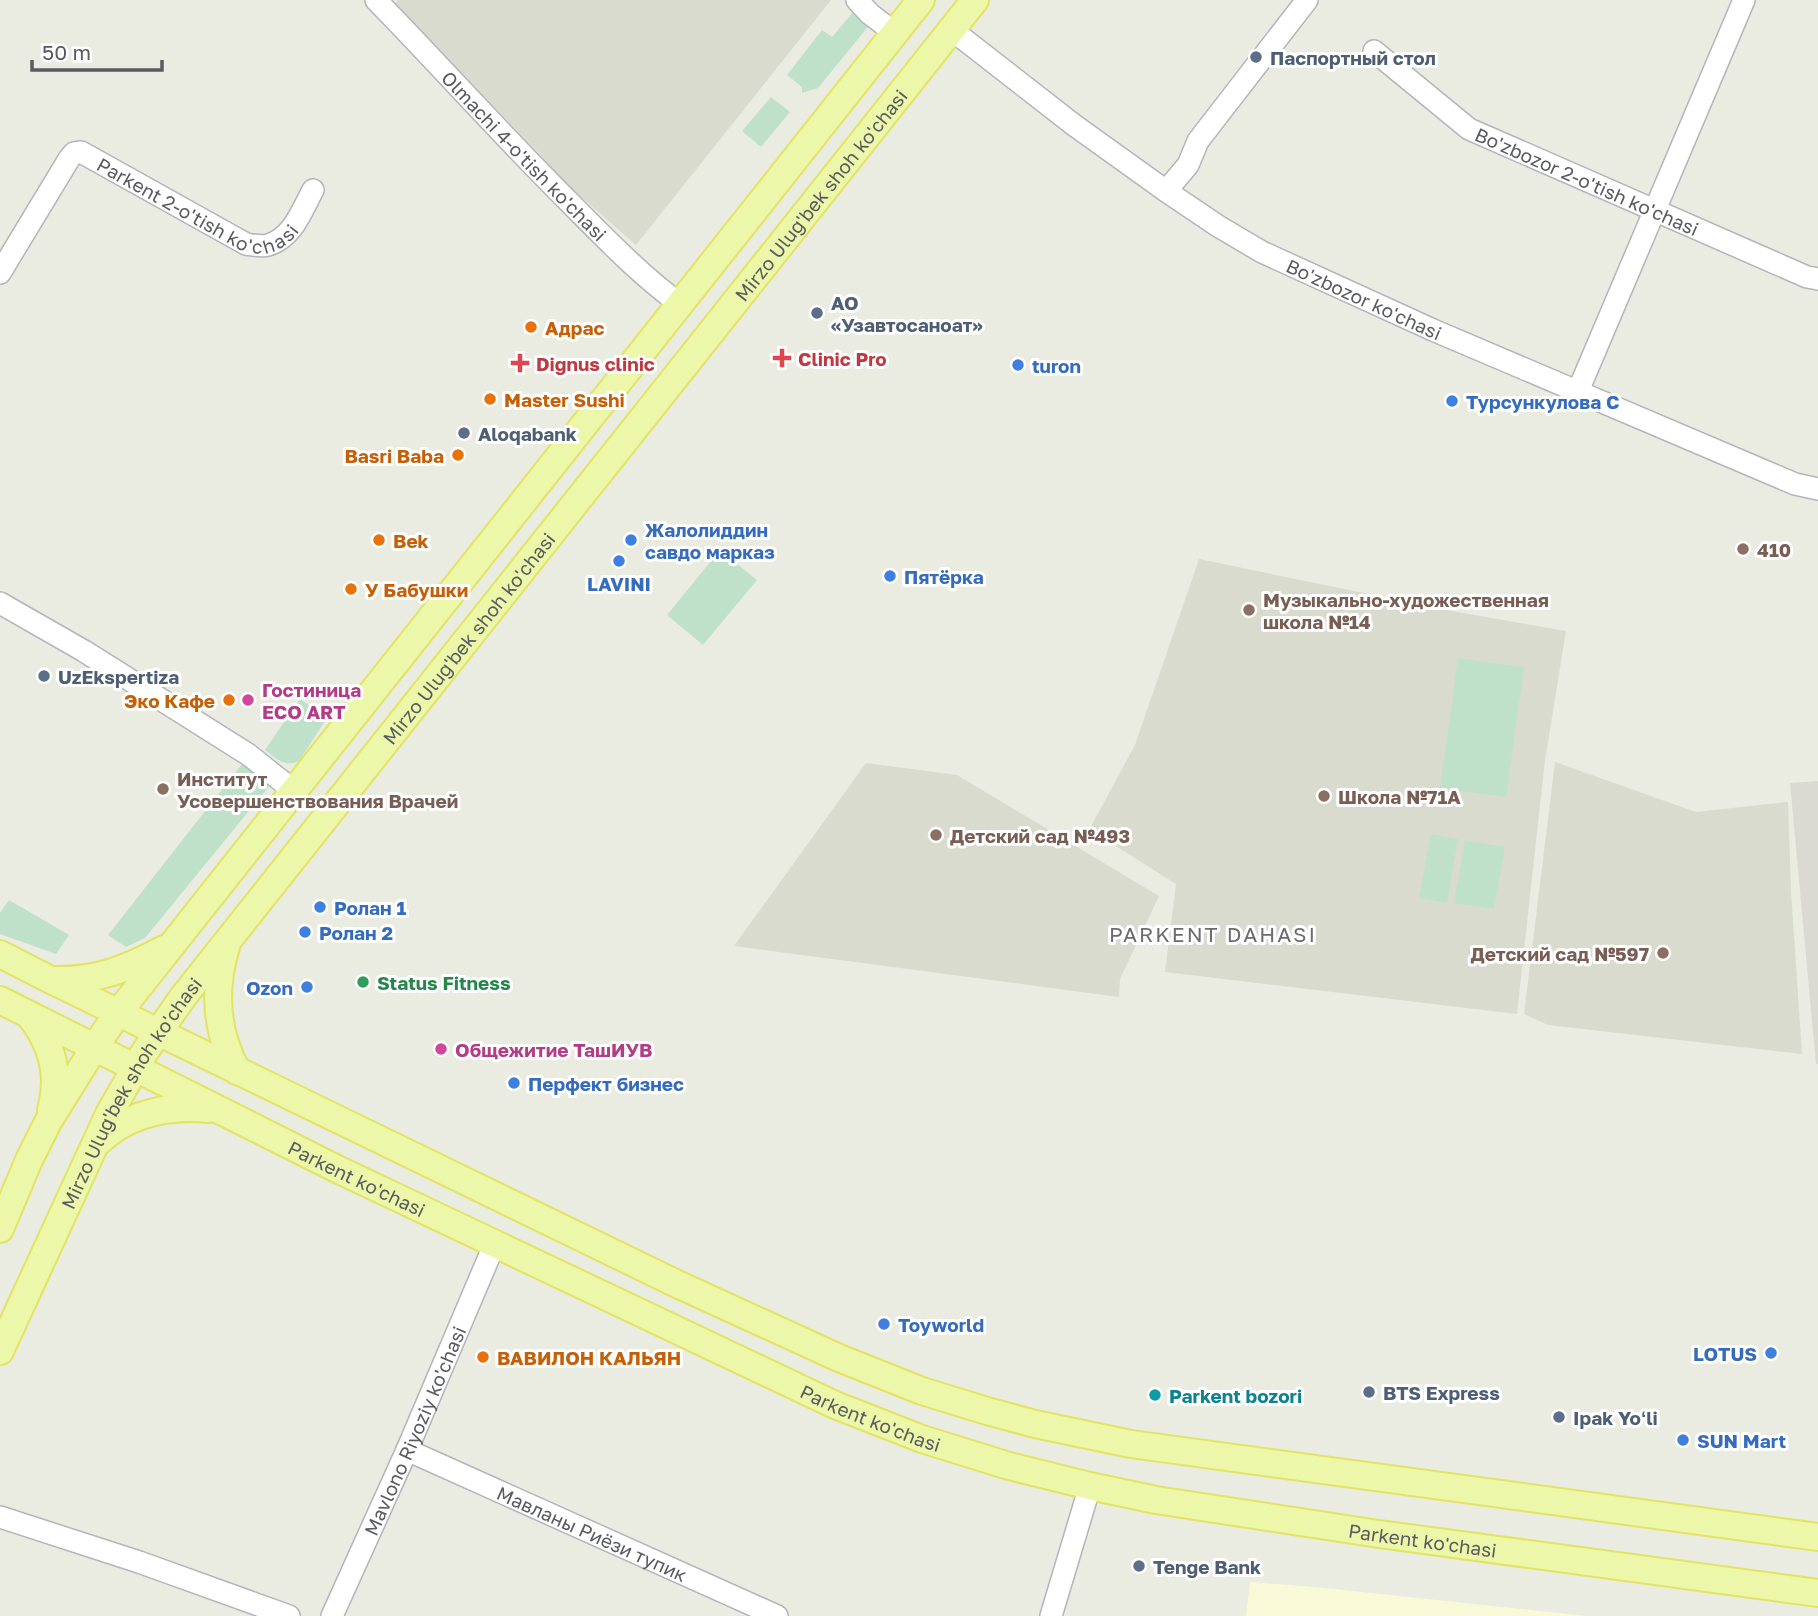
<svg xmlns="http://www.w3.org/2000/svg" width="1818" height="1616" font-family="'Golos Text',sans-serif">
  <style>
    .commercial { fill: #f8fad7 }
    .industrial { fill: #dadad3 }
    .education { fill: #dadbcf }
    .green { fill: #bfe1c9 }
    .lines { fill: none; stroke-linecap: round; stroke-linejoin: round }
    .minor-casing { stroke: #b3b5ba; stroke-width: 24 }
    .major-casing { stroke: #e2e461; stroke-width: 30 }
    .minor { stroke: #fff; stroke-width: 21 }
    .major { stroke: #edf7aa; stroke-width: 26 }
    .service-dot { fill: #5c6f8a; stroke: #fff; stroke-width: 2.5 }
    .food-dot { fill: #e8710a; stroke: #fff; stroke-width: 2.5 }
    .health-dot { fill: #e0444e; stroke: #fff; stroke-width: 2.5 }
    .shop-dot { fill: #3f7fe0; stroke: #fff; stroke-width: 2.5 }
    .education-dot { fill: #8d6e63; stroke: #fff; stroke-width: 2.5 }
    .hotel-dot { fill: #d1479c; stroke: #fff; stroke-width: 2.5 }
    .leisure-dot { fill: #2e9e5b; stroke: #fff; stroke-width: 2.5 }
    .culture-dot { fill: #0f9aa8; stroke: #fff; stroke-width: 2.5 }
    .labels { text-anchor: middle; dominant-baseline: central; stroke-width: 6; stroke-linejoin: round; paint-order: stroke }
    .service-label { font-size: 19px; font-weight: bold; fill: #4e5e75; stroke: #fff; text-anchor: start }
    .street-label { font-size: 19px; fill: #595b60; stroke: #fff }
    .food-label { font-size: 19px; font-weight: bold; fill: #c56008; stroke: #fff; text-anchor: start }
    .health-label { font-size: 19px; font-weight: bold; fill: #be3a42; stroke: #fff; text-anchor: start }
    .shop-label { font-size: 19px; font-weight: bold; fill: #366cbe; stroke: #fff; text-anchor: start }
    .education-label { font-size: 19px; font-weight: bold; fill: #785e54; stroke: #fff; text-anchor: start }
    .hotel-label { font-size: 19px; font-weight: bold; fill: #b23c85; stroke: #fff; text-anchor: start }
    .leisure-label { font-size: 19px; font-weight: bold; fill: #27864d; stroke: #fff; text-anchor: start }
    .culture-label { font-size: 19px; font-weight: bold; fill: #0d838f; stroke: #fff; text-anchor: start }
    .neighbourhood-label { font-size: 21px; letter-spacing: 2px; fill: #6b6c72; stroke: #fff }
  </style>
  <rect width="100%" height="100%" fill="#eaebe1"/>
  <path class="commercial" d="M1250,1582l65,5 272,29h-341z"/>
  <path class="industrial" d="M1818,781v283h-2l-26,-281z"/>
  <path class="education" d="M398,0h433l-195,245 -74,-65 -24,-28 -133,-136 -12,-10z
    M1199,559l247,51 120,21 -21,129 -28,254 -352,-42 11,-88 -62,-39 -26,-13 47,-87z
    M1555,762l141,50 92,-10 3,90 11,162 -254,-29 -24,-11z
    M866,763l91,12 202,121 -39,83 -1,18 -385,-51z"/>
  <path class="green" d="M854,11l17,12 -53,65 -16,5v-6l-15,-12 35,-45 10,7z
    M771,97l19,15 -29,35 -19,-16z
    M720,550l37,30 -54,65 -36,-30z
    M1458,658l66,9 -18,130 -66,-9z
    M300,699l27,19 -28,43c-14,7 -23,-3 -34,-11z
    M242,764l28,21 -125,153 -19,9 -18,-12z
    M1431,834l27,5 -11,64 -28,-5z
    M1465,840l40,7 -11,62 -40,-6z
    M9,900l60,35 -13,19 -56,-20v-21z"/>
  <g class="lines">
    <g class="minor-casing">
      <g id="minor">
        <path id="s1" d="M376,0c65,67 127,136 193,202 36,36 70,72 111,102"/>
        <path d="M857,0l13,14 25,19"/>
        <path id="s2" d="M952,30l122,95 92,66 52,35 44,26 171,78 362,154 23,5"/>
        <path id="s3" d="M1374,51l95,78 338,148 11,2"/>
        <path d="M1166,191l22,-26 10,-24 109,-141"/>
        <path id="s4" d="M0,273l69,-114 5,-6 7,-1 165,92c7,1 16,3 22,1 25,-7 34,-35 45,-55"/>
        <path d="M1578,391l166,-391"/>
        <path d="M0,603l84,48 165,104 45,36"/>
        <path id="s5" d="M407,1450l370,166"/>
        <path d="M0,1517l139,45 150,54"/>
        <path id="s6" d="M332,1616l75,-166 88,-207"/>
        <path d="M1051,1616l39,-130"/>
      </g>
    </g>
    <g class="major-casing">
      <g id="major">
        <path d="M226,947c-13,42 -10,85 11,124"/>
        <path d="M0,954l49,25 626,304 164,75 83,33 65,20 48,13 96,20 687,93"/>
        <path d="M54,980c43,1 73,-11 110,-31"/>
        <path id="s7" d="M0,1000l337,169 498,236 87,34 87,27 81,20 66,14 223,34 439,59"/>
        <path d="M30,1016c22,28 31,59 21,94"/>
        <path d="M98,1142c31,-29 70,-37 111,-33"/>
        <path d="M0,1229l29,-69 19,-38 46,-74 24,-35 803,-1013"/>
        <path id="s8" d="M0,1351l109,-237 35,-61 39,-56 792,-997"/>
      </g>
    </g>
    <use href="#minor" class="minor"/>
    <use href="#major" class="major"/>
  </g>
  <g class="service-dot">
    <circle cx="1256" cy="57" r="7"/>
    <circle cx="817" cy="313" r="7"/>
    <circle cx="464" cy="433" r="7"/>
    <circle cx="44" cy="676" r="7"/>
    <circle cx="1369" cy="1392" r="7"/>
    <circle cx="1559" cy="1417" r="7"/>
    <circle cx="1139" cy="1566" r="7"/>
  </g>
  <g class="food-dot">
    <circle cx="531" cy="327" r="7"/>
    <circle cx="490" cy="399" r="7"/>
    <circle cx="458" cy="455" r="7"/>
    <circle cx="379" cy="540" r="7"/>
    <circle cx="351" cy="589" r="7"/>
    <circle cx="229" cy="700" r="7"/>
    <circle cx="483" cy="1357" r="7"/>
  </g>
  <g class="health-dot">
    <path d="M778.5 347.5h7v7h7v7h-7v7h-7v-7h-7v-7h7z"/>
    <path d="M516.5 352.5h7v7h7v7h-7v7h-7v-7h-7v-7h7z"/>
  </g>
  <g class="shop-dot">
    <circle cx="1018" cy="365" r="7"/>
    <circle cx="1452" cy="401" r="7"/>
    <circle cx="631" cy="540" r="7"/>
    <circle cx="619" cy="561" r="7"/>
    <circle cx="890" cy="576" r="7"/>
    <circle cx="320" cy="907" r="7"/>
    <circle cx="305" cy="932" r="7"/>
    <circle cx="307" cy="987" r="7"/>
    <circle cx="514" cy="1083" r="7"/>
    <circle cx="884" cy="1324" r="7"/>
    <circle cx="1771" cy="1353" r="7"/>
    <circle cx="1683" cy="1440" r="7"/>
  </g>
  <g class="education-dot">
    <circle cx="1743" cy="549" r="7"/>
    <circle cx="1249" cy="610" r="7"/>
    <circle cx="163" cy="789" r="7"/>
    <circle cx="1324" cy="796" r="7"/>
    <circle cx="936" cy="835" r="7"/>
    <circle cx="1663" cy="953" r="7"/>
  </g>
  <g class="hotel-dot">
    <circle cx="248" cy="700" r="7"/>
    <circle cx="441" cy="1049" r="7"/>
  </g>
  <circle class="leisure-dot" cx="363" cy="982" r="7"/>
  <circle class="culture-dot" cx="1155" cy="1395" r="7"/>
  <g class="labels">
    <g class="service-label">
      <text x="1270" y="57">Паспортный стол</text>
      <text x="831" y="302">АО<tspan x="831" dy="22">«Узавтосаноат»</tspan></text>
      <text x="478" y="433">Aloqabank</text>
      <text x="58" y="676">UzEkspertiza</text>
      <text x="1383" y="1392">BTS Express</text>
      <text x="1573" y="1417">Ipak Yoʻli</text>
      <text x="1153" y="1566">Tenge Bank</text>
    </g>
    <g class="street-label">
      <text stroke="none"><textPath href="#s1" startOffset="215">Olmachi 4-o'tish ko'chasi</textPath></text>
      <text stroke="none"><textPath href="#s3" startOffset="252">Bo'zbozor 2-o'tish ko'chasi</textPath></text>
      <text stroke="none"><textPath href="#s4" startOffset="280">Parkent 2-o'tish ko'chasi</textPath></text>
      <text stroke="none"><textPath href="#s8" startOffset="1424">Mirzo Ulug'bek shoh ko'chasi</textPath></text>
      <text stroke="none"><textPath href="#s2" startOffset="494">Bo'zbozor ko'chasi</textPath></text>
      <text stroke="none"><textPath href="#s8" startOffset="858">Mirzo Ulug'bek shoh ko'chasi</textPath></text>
      <text stroke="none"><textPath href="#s8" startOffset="290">Mirzo Ulug'bek shoh ko'chasi</textPath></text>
      <text stroke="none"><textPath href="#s7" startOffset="399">Parkent ko'chasi</textPath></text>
      <text stroke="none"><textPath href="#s7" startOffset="966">Parkent ko'chasi</textPath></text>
      <text stroke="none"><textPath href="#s6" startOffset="203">Mavlono Riyoziy ko'chasi</textPath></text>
      <text stroke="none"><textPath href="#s5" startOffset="203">Мавланы Риёзи тупик</textPath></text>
      <text stroke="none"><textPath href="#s7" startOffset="1533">Parkent ko'chasi</textPath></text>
    </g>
    <g class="food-label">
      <text x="545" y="327">Адрас</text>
      <text x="504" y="399">Master Sushi</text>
      <text x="444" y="455" text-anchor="end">Basri Baba</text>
      <text x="393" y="540">Bek</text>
      <text x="365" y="589">У Бабушки</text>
      <text x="215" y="700" text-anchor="end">Эко Кафе</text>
      <text x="497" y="1357">ВАВИЛОН КАЛЬЯН</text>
    </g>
    <g class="health-label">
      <text x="798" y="358">Clinic Pro</text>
      <text x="536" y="363">Dignus clinic</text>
    </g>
    <g class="shop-label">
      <text x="1032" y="365">turon</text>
      <text x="1466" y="401">Турсункулова С</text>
      <text x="645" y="529">Жалолиддин<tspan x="645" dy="22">савдо марказ</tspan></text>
      <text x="904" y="576">Пятёрка</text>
      <text x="619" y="583" text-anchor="middle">LAVINI</text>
      <text x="334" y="907">Ролан 1</text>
      <text x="319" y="932">Ролан 2</text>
      <text x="293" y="987" text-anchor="end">Ozon</text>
      <text x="528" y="1083">Перфект бизнес</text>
      <text x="898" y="1324">Toyworld</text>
      <text x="1757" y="1353" text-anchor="end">LOTUS</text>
      <text x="1697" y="1440">SUN Mart</text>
    </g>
    <g class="education-label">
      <text x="1757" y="549">410</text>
      <text x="1263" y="599">Музыкально-художественная<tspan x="1263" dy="22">школа №14</tspan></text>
      <text x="177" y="778">Институт<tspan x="177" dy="22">Усовершенствования Врачей</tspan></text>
      <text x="1338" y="796">Школа №71А</text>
      <text x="950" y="835">Детский сад №493</text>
      <text x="1649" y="953" text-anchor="end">Детский сад №597</text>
    </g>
    <g class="hotel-label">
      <text x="262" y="689">Гостиница<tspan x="262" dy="22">ECO ART</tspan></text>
      <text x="455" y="1049">Общежитие ТашИУВ</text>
    </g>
    <g class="leisure-label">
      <text x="377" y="982">Status Fitness</text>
    </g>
    <g class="culture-label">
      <text x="1169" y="1395">Parkent bozori</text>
    </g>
    <g class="neighbourhood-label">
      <text x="1213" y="934">PARKENT DAHASI</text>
    </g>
  </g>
  <path d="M32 60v10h130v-10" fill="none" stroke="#595b60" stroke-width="3.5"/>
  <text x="42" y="60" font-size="21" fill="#595b60" stroke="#ffffff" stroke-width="5" paint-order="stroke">50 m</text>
</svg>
